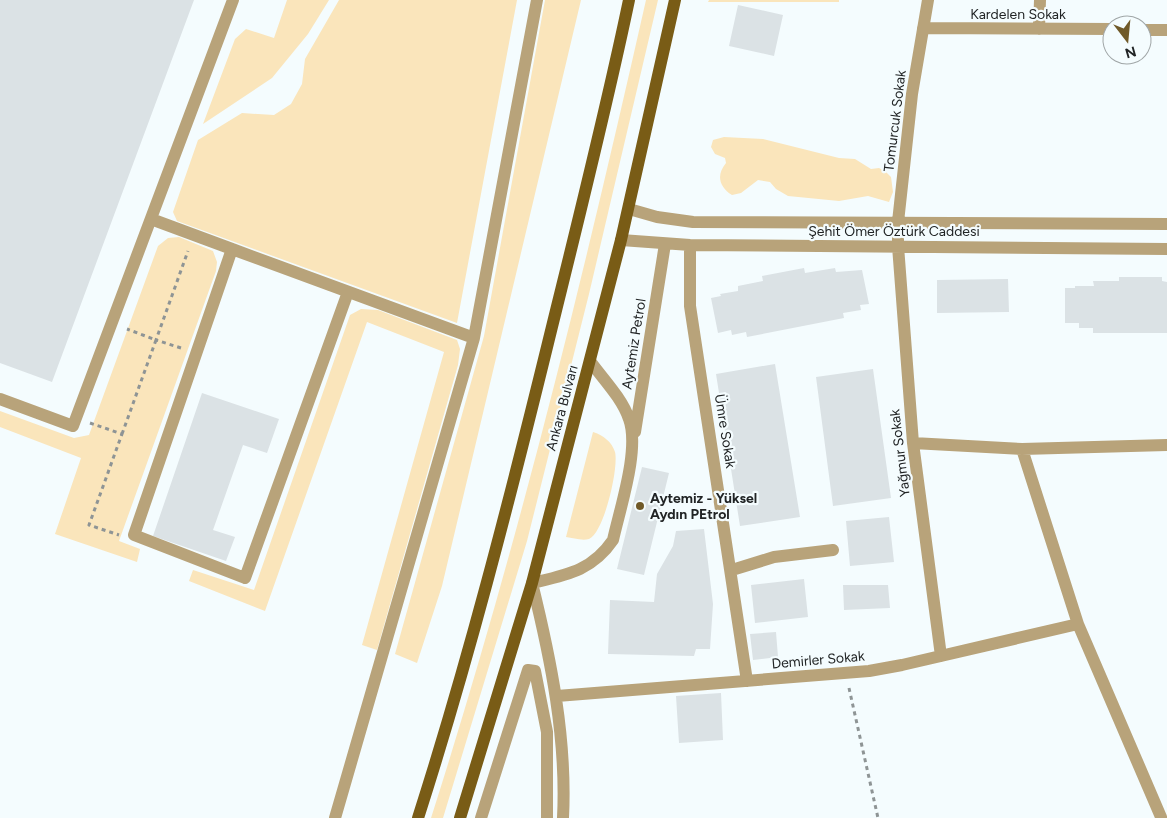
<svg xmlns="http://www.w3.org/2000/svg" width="1167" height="818" font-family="Figtree,sans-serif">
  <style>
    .green { fill: #fae5bb }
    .building { fill: #dbe2e5 }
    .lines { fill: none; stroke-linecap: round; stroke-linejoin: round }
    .path { stroke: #8e9495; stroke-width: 3; stroke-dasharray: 4 4; stroke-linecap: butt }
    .minor { stroke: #b8a37a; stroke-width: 12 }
    .major { stroke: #795c16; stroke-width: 12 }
    .poi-dot { fill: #705a29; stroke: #f4fcfe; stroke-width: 2 }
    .labels { text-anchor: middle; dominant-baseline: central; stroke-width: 4.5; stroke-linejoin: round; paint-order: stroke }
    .street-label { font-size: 14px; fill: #212425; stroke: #f4fcfe }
    .poi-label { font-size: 14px; font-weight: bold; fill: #212425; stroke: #f4fcfe; text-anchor: start }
  </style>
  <rect width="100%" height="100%" fill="#f4fcfe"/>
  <path class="green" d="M287,0h42l-21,34 -36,44 -69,46 32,-85 11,-10 28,9z
    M339,0h178l-60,323 -280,-102 -4,-9 25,-72 44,-27 32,2 17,-11 11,-20 3,-25z
    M545,0h36l-139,586 -25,77 -22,-9 89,-318z
    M646,0h12l-69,294 -62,247 -84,277h-12c86,-269 153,-543 215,-818z
    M709,0h130v2h-131z
    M724,137l39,2 76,19 16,1 16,10 8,-1 6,3 6,6 2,15 -4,10 -21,-6 -29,5 -51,-5 -12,-7 -6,-7 -12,-2 -17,13 -9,2c-13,-8 -16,-20 -6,-32l-1,-5 -10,-4 -4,-7 2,-7z
    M179,237l34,14 4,11 -1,9 -97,270 21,8 -3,13 -82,-28 26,-76 -81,-31v-16l74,27 15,-3 69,-189 10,-8z
    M361,309l17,1 79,30 3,9 -2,16 -81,285 -15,-5 82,-293 -77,-30 -102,289 -76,-30 4,-11 61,20 96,-275z
    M593,432c10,3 19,10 22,20 4,15 -11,81 -26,87 -7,2 -16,-1 -23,-2z"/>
  <path class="building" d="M0,0h194l-142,382 -52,-19z
    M738,5l45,10 -9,41 -45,-10z
    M804,268l1,5 30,-5 1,4 26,-2 7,34 -9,1 1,5 -18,3 1,5 -97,19 -1,-5 -14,3 -1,-5 -13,3 -7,-35 10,-2 -1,-2 18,-3v-5l25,-5 -1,-5z
    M1119,277h43v4l5,1v51h-74v-5h-14v-5h-14v-35h10v-2h19l-1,-5h26z
    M1008,279l1,33 -72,1v-33z
    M775,364l25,153 -60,9 -24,-152z
    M873,369l18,129 -58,8 -17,-129z
    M202,393l77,26 -12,34 -24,-8 -30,85 22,7 -9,24 -73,-25z
    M642,467l27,6 -25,102 -27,-6z
    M889,517l5,45 -44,4 -4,-45z
    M704,529l9,75 -3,45h-14l-2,7 -86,-2 2,-54 44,2 3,-28 16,-28 3,-15z
    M804,579l4,38 -53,6 -4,-38z
    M843,585h45l2,23 -46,2z
    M776,632l2,25 -25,3 -3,-26z
    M721,693l2,47 -44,3 -3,-47z"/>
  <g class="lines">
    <path class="path" d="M181,348l-25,-8 32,-89
      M90,423l32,11 -33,91 30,10
      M122,434l34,-94 -29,-11
      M849,688l29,130"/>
    <path class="minor" d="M928,0l-16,94 -14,128v24l15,197 28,213
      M923,28l189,1
      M1039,29l1,-29
      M1142,30h25
      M629,209l28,8 36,5 474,2
      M151,219l81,30
      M621,240l69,5 477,4
      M690,245v61l57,375
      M348,292l-103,286 -111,-43 98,-286 242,89 63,-338
      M0,399l73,27 160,-426
      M635,432l30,-188
      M913,443l109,6 145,-4
      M1022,449l56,175 83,193
      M732,570l42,-13 59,-7
      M557,696l312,-25 33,-6 176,-41
      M335,818l139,-480
      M481,818l47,-148 7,1 12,61v86
      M563,818c4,-79 -12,-158 -31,-235 34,-8 60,-12 81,-43 7,-32 27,-91 16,-121 -7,-21 -26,-40 -39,-58"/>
    <path class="major" d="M418,818c50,-156 91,-316 130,-475 28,-114 57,-228 81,-343
      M460,818l72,-235 89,-343 54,-240"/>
  </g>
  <circle class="poi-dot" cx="640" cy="506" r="5"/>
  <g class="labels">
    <g class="street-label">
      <text x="1018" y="14">Kardelen Sokak</text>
      <text transform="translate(895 121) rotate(-83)">Tomurcuk Sokak</text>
      <text x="894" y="231">Şehit Ömer Öztürk Caddesi</text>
      <text transform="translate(634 344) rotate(-81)">Aytemiz Petrol</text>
      <text transform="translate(562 408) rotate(-75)">Ankara Bulvarı</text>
      <text transform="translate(725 431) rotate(81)">Ümre Sokak</text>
      <text transform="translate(900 453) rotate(-97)">Yağmur Sokak</text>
      <text transform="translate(818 660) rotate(-5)">Demirler Sokak</text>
    </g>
    <g class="poi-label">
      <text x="650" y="498">Aytemiz - Yüksel<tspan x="650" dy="16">Aydın PEtrol</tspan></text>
    </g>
  </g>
  <g transform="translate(1127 40) rotate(164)"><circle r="24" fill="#f4fcfe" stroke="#a0a6a7"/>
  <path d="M0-4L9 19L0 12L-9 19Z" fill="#705a29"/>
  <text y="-8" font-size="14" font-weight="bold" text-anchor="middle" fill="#212425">N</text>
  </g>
</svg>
